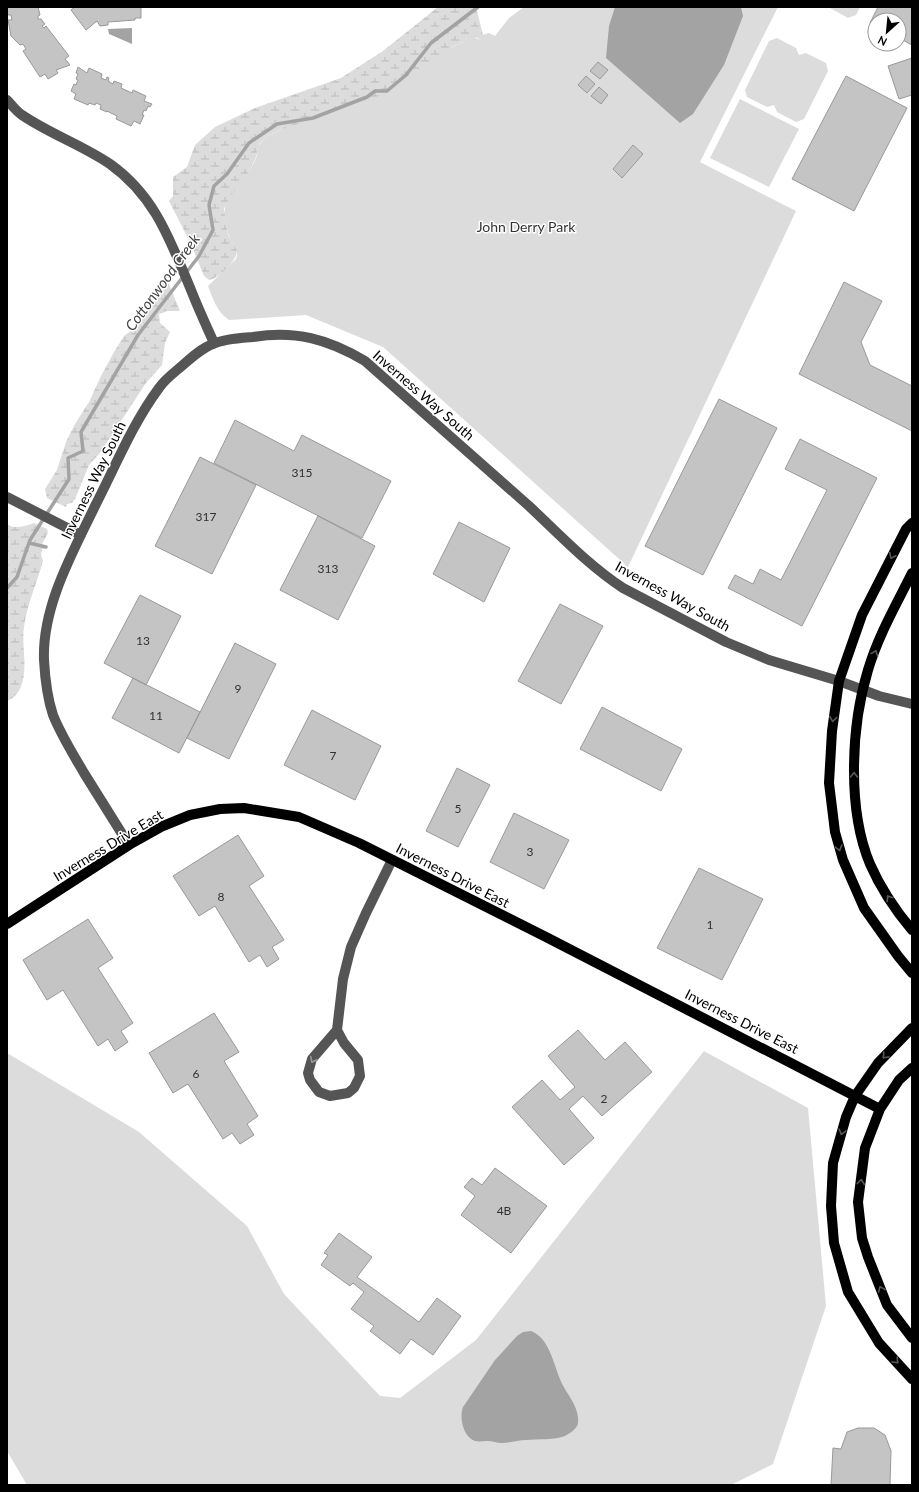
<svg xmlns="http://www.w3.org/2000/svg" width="919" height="1492" font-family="Lato,sans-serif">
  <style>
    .green { fill: #dcdcdc }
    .wetland { fill: url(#wetland-marsh) }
    .water { fill: #a3a3a3 }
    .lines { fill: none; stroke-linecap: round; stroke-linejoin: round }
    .stream { stroke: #a3a3a3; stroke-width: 3.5 }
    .building { fill: #c4c4c4; stroke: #999 }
    .minor { stroke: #555; stroke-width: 10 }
    .major { stroke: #000; stroke-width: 10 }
    .oneway { stroke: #595959 }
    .oneway2 { stroke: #999 }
    .labels { text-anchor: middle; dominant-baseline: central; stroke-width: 3; stroke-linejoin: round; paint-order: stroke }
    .number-label { font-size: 12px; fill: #313131 }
    .park-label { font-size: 14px; fill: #333; stroke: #fff }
    .street-label { font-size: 14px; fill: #000; stroke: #fff }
    .water-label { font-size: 15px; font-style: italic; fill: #444; stroke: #fff }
  </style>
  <defs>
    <pattern id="wetland-marsh" width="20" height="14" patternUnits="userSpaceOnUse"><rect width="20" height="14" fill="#dcdcdc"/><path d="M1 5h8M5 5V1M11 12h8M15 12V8" fill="none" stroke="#bbb"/></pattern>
  </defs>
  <rect width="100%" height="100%" fill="#fff"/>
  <path class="green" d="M524,7h254l-78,155 96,49 -168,356 -245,-220 -77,-32 -77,5c-12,-8 -16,-21 -21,-34l28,-27c4,-10 -4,-14 -7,-23 -2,-4 -5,-23 -4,-27 3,-17 22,-32 30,-48 5,-11 0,-14 11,-24l197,-95 5,-5 4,-1 8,4 2,-5 7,-2 6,3 14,-18z
    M828,7h32l-4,8 -8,3z
    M777,38l19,10 3,7 7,-2 20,10 2,8 -24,48 -8,3 -19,-10 -3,-7 -7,2 -20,-10 -2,-7 24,-49z
    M740,99l59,30 -30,58 -59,-29z
    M704,1051l104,57 18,198 -53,158 -42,21h-704l-20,-34v-398l132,79 108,94 37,68 96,102 20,2 76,-58z"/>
  <path class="wetland" d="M438,7h38l7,28 -3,5 -4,-3h-8l-5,5 -11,5 -56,43 -118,41 -12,6 -6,6 -5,17 -10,18 -15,19 -6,12 4,26 9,15c1,10 -19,29 -28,30l-5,-4 -14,-34 -21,-41 4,-5v-19l14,-10 8,-22 20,-18 40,-19 86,-30 42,-27z
    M166,277l14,34h-13l-8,3 1,9 10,9 -5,11 -3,22 -16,18 -46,70 -11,12 -14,34 -3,4 -5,1 -1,3 -19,-9 -2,-9 12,-19 9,-28 9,-18 14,-22 12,-26 13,-24 10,-16 13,-10 8,-14 6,-18 6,-9z
    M34,523l13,6 1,4 -6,11 4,3v1l-4,1 -1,6 2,6c-6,22 -16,43 -19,66 -3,19 5,43 -4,62 -3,5 -7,10 -13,12v-177c8,6 18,2 27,-1z"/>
  <path class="water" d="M615,7h126l2,9 -19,49 -31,49 -13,9 -74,-65 3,-32z
    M132,28v16l-23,-10 -1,-5z
    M531,1331c18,7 22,31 29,48 5,14 20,27 18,44 -1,6 -8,10 -13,13 -10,4 -27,3 -39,4 -8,0 -16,3 -24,3 -5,0 -10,-2 -15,-2 -4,0 -9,1 -12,0 -12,-4 -16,-24 -12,-34l32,-47 22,-24 6,-4z"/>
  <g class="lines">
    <path class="stream" d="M29,543l17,4
      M7,588l10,-11 13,-37 39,-61 -1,-21 15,-7 -2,-19 57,-97 61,-79 14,-26 -4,-25 5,-19 13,-12 22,-31 28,-19 36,-6 54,-21 8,-6h12l19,-16 25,-32 47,-36"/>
  </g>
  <path class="building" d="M7,7h31l2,8 -2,1v3h3l4,5 -3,2 2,2 2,-2 23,30 -4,3 5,6 -14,5 2,3 -10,6 -3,-5 -5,3 -17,-26 3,-2 -3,-5 -3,1 -9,-9 -3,-16h4l-1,-5h-3l-1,-2z
    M75,7h66v11h-6v2l-27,2v3l-8,1 -3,-5 -11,9 -15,-20z
    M878,7h34v38l-13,-7v-18h-24v6l-5,-3z
    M912,58v37l-13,4 -11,-33z
    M598,62l10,8 -8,9 -10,-8z
    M78,67l9,6 2,-5 13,6 -1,4 5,2 1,-3 2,1 -1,3 5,3 1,-3 8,3 -1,4 11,5 1,-3 13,6 -2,5 8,3 -2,3 -2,-1 -2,5 -2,-1 -2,5h2l-4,9 -6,-3 -3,5 -15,-7 1,-3 -10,-5v1l-7,-3 1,-4 -5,-2 -1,2 -6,-2 -1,2 -14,-6 2,-5 -5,-3 3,-7 2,1 2,-5 -2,-1 2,-5 -2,-1z
    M586,76l9,8 -8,9 -9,-8z
    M846,76l61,32 -53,103 -62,-32z
    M599,87l9,8 -7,9 -10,-8z
    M633,145l10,9 -21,24 -9,-9z
    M844,282l38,19 -21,41 9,23 42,21v45l-113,-57z
    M719,399l58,29 -74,147 -58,-29z
    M235,420l59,31 8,-16 89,46 -29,57 -148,-75z
    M800,439l77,39 -75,148 -74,-38 7,-13 18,9 7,-15 21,11 46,-90 -42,-21z
    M200,457l56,28 -44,89 -57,-28z
    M318,516l57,30 -37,74 -58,-30z
    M459,522l51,26 -26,54 -51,-28z
    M140,595l41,21 -35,69 -42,-22z
    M560,604l43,22 -42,78 -43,-23z
    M235,643l41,21 -47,95 -42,-21z
    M133,678l67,34 -21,41 -67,-35z
    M602,707l80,42 -21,42 -81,-42z
    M312,710l69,36 -26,54 -71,-35z
    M457,768l33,17 -32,62 -32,-16z
    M514,813l55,27 -25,49 -54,-27z
    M238,835l26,41 -15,10 35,54 -12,7 7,12 -12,8 -7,-12 -11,7 -34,-56 -16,10 -26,-40z
    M699,868l64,31 -41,81 -65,-32z
    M88,919l25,39 -15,10 35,55 -12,8 7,11 -13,9 -7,-12 -10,7 -35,-56 -16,10 -24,-40z
    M214,1013l25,39 -15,9 34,55 -11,8 7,11 -14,9 -8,-11 -9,6 -35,-55 -15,9 -24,-40z
    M578,1030l27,30 20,-18 27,30 -50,44 -19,-20 -14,13 25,29 -30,27 -52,-58 30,-27 18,20 15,-13 -27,-31z
    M495,1168l52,38 -36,47 -50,-38 14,-19 -11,-9 8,-9 10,7z
    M339,1233l33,24 -15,20 62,45 18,-24 24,18 -28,39 -22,-16 -11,15 -30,-23 4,-5 -23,-17 13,-17 -11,-9 -3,3 -29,-21 7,-10 -4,-2z
    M858,1428h16l11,7 6,16 -1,34h-59l2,-37 8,1 6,-17z"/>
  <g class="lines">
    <path class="minor" d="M7,100c5,5 9,11 15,15 28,19 60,30 88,49 45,32 60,76 81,126 7,18 15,35 23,53
      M7,497l74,38
      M129,845c-15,-24 -30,-48 -45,-72 -11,-19 -23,-38 -31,-58 -6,-18 -8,-37 -9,-55 -2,-54 29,-108 52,-156 20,-39 37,-81 63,-116 6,-9 16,-16 24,-23 9,-8 19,-17 30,-21 10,-5 28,-6 40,-7 42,-7 75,2 112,24 55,48 109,97 164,145 30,28 59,59 94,82l103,54 43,18 70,21 40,15 33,8
      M337,1030l7,13 14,17 2,16 -6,12 -6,5 -18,3 -11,-4 -9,-12 -2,-7 4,-14 25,-29 6,-51 8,-32 15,-34 26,-53"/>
    <path class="major" d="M912,523l-6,6 -44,86 -23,66 -7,50 -3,52 6,49 8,28 21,48 34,48 14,17
      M912,573c-16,32 -34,63 -44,97 -17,56 -21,139 2,194 10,23 26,47 42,66
      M7,924l122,-79 34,-19 27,-11 30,-6 24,-1 55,9 60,26 187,94 334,172
      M912,1028l-34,35 -23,33 -9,21 -13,46 -2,43 3,37 14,49 31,51 33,36
      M912,1068l-13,12 -19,29 -15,39 -7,54 4,36 6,19 19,48 25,33"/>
  </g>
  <defs><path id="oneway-chevron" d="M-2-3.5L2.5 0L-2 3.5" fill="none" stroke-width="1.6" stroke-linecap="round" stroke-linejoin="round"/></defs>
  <g class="oneway">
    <use href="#oneway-chevron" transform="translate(892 556) rotate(117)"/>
    <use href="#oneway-chevron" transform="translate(875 653) rotate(-69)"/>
    <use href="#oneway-chevron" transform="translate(833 719) rotate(98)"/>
    <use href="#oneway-chevron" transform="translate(854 775) rotate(-90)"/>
    <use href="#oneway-chevron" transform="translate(839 848) rotate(74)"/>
    <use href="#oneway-chevron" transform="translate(889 898) rotate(-123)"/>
    <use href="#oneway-chevron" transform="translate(885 1056) rotate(133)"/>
    <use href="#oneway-chevron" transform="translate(842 1132) rotate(105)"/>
    <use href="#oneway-chevron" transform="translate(861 1182) rotate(-83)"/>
    <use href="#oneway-chevron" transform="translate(881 1289) rotate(-112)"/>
    <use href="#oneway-chevron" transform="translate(896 1361) rotate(47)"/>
  </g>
  <use class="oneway2" href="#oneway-chevron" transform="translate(313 1060) rotate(117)"/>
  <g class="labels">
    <g class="number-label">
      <text x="302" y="472">315</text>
      <text x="206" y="516">317</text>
      <text x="328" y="568">313</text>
      <text x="143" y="640">13</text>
      <text x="238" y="688">9</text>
      <text x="156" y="715">11</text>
      <text x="333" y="755">7</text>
      <text x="458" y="808">5</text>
      <text x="530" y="851">3</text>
      <text x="221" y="896">8</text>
      <text x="710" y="924">1</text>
      <text x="196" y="1073">6</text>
      <text x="604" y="1098">2</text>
      <text x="504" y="1210">4B</text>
    </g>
    <g class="park-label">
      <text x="526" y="226">John Derry Park</text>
    </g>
    <g class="street-label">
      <text transform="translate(424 395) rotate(41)">Inverness Way South</text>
      <text transform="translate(93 480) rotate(-64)">Inverness Way South</text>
      <text transform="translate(673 596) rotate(29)">Inverness Way South</text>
      <text transform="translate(108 845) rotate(-31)">Inverness Drive East</text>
      <text transform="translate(453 875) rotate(27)">Inverness Drive East</text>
      <text transform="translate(742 1021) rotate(27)">Inverness Drive East</text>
    </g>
    <g class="water-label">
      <text transform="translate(162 282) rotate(-54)">Cottonwood Creek</text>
    </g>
  </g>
  <rect width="919" height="1492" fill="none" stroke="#000000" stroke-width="16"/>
  <g transform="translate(887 32) rotate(207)"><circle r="19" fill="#ffffff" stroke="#999999"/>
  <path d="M0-3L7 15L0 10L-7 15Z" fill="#000000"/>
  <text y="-6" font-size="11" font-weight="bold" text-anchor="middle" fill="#000000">N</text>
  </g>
</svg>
